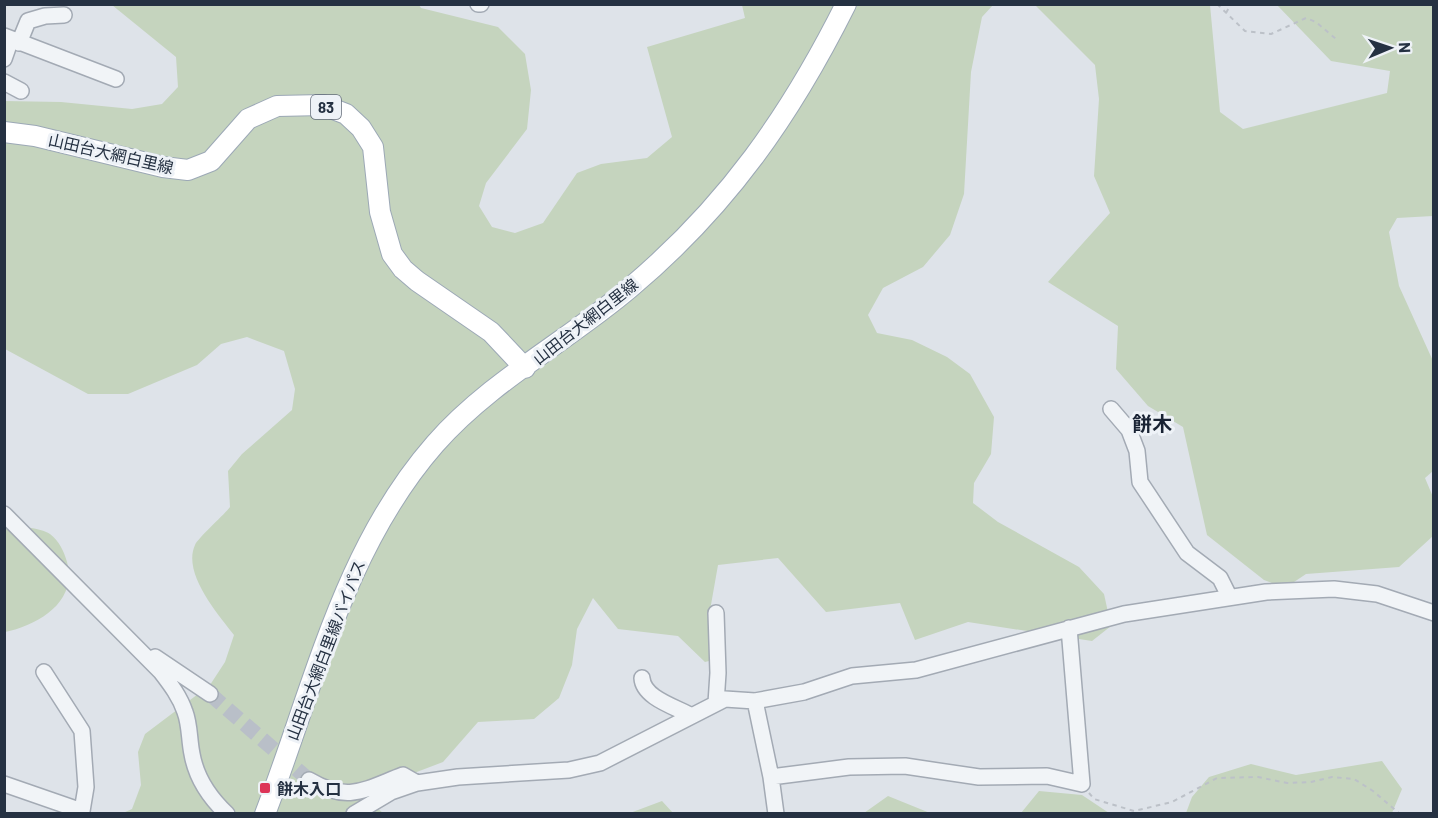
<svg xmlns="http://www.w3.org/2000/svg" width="1438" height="818" font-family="Barlow,'Noto Sans JP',sans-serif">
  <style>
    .green { fill: #c5d4be }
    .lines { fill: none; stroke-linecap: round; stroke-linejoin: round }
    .minor-tunnel { stroke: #b9bfc8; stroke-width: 15; stroke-dasharray: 15 8; stroke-linecap: butt }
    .minor-casing { stroke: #a3aab4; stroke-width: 18 }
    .major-casing { stroke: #9ca8b6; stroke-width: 22 }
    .path { stroke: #bcc1c8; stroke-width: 2; stroke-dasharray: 4.5 4.5; stroke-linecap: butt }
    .minor { stroke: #f1f4f7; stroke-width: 15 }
    .major { stroke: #fff; stroke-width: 20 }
    .poi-dot { fill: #dd3457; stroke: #eef2f7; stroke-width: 2 }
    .labels { text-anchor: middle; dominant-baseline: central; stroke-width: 6; stroke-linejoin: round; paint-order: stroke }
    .shield { fill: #eef2f7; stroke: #616b78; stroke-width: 1.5 }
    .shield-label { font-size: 15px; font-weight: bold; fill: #253142 }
    .street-label { font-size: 16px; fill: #253142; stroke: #eef2f7 }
    .poi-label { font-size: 16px; font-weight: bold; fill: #253142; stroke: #eef2f7; text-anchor: start }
    .quarter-label { font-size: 20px; font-weight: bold; fill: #182233; stroke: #eef2f7 }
  </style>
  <rect width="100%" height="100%" fill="#dee3e9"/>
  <path class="green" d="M112,5h307l2,3 77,19 27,27 6,36 -4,39 -41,54 -7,23 13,21 23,6 28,-10 34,-50 24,-9 46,-6 25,-21 -25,-90 98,-29 -3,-13h251l-11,12 -11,55 -7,122 -14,41 -27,32 -40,21 -15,27 9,18 35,7 35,17 23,17 24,43 -3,37 -17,29 -1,20 25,19 81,45 25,27 7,32 -19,15 -124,-19 -53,18 -15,-37 -74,9 -48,-54 -60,7 -9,51v45l-4,1 -27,-26 -60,-7 -25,-31 -16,31 -5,36 -13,33 -25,21 -56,3 -35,40 -63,24 -4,21 7,6h-260l9,-4 9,-24 -3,-33 7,-18 65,-49 15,-23 9,-27c-16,-21 -52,-62 -39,-90 3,-7 28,-29 35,-38l-2,-36 14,-17 50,-44 3,-21 -11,-38 -37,-14 -26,7 -24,21 -69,29h-40l-83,-45 -1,-248 57,1 71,7 30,-5 16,-17 -2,-30z
    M1035,5h175l10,107 23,17 144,-36 3,-22 -59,-10 -54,-56h156v211l-36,2 -8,14 10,54 34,75v110l-8,7 8,19v39l-34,31 -93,7 -21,14 -21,-8 -57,-45 -24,-108 -35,-21 -32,-37 2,-43 -70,-44 62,-69 -16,-37 5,-77 -4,-34z
    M4,525c13,2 36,2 46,9 9,7 14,17 17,28 11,40 -29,63 -62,70z
    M1382,761l20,28 -10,24h-206l6,-16 17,-20 42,-13 45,11z
    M1039,791l43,4 27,18h-88z
    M888,796l42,17h-66z
    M662,801l11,12h-43z"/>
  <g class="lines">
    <path class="minor-tunnel" d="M210,694l99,86"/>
    <g class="minor-casing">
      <path id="minor" d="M478,4h3
        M4,36l112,43
        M19,43l9,-22 17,-5 19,-1
        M4,59l7,-20
        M4,82l17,9
        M1111,409l18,21 8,21 3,31 8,12 39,59 33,25 9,18
        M4,514l157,158c10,13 19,25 24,40 5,13 4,28 7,42 4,23 18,44 35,60
        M155,657l55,37
        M642,678c1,20 34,29 50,38
        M755,701l16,76 78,-10 56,-1 74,11 68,-1 35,8 -13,-156
        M716,703l2,-30 -2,-60
        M771,777l5,37
        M309,780c39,23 55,10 94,-5l14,8
        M4,784l78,27 4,-24 -4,-56 -38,-59
        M354,814l37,-22 26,-9 41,-6 111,-7 31,-7 125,-64 30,2 49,-9 48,-16 64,-6 208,-56 142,-22 68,-3 43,5 57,19"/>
    </g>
    <g class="major-casing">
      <path id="major" d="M4,132l31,4 128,31 25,3 23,-9 37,-42 29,-13 46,-1 23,9 15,14 12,19 7,65 12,42 11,15 14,12 74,51 34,36
        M265,814c49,-127 78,-265 170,-370 55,-63 133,-103 196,-157 96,-81 159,-171 215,-283"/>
    </g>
    <path class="path" d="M1217,4l28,27 26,3 35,-16 10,4 20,17
      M1226,13l5,-9
      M1089,793l5,6 40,12 38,-9 45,-24 41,-1 29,6 24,-1 21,-5 22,2 19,12 27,23"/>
    <use href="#minor" class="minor"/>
    <use href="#major" class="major"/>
  </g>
  <rect class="poi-dot" x="259" y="782" width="12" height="12" rx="3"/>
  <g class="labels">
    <rect class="shield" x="311" y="95" width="30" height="24" rx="4.5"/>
    <g class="shield-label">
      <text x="326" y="107">83</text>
    </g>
    <g class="street-label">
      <text transform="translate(111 153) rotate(13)">山田台大網白里線</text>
      <text transform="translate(585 321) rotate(-38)">山田台大網白里線</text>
      <text transform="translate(325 650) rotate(-69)">山田台大網白里線バイパス</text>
    </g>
    <g class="poi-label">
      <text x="277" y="788">餅木入口</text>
    </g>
    <g class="quarter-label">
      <text x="1152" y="423">餅木</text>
    </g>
  </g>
  <rect width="1438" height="818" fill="none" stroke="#253142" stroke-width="12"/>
  <g transform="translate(1390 48) rotate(88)" stroke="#eef2f7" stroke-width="4.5" paint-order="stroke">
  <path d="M0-4.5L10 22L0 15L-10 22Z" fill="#253142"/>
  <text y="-9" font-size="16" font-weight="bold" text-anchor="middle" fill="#253142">N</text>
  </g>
</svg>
